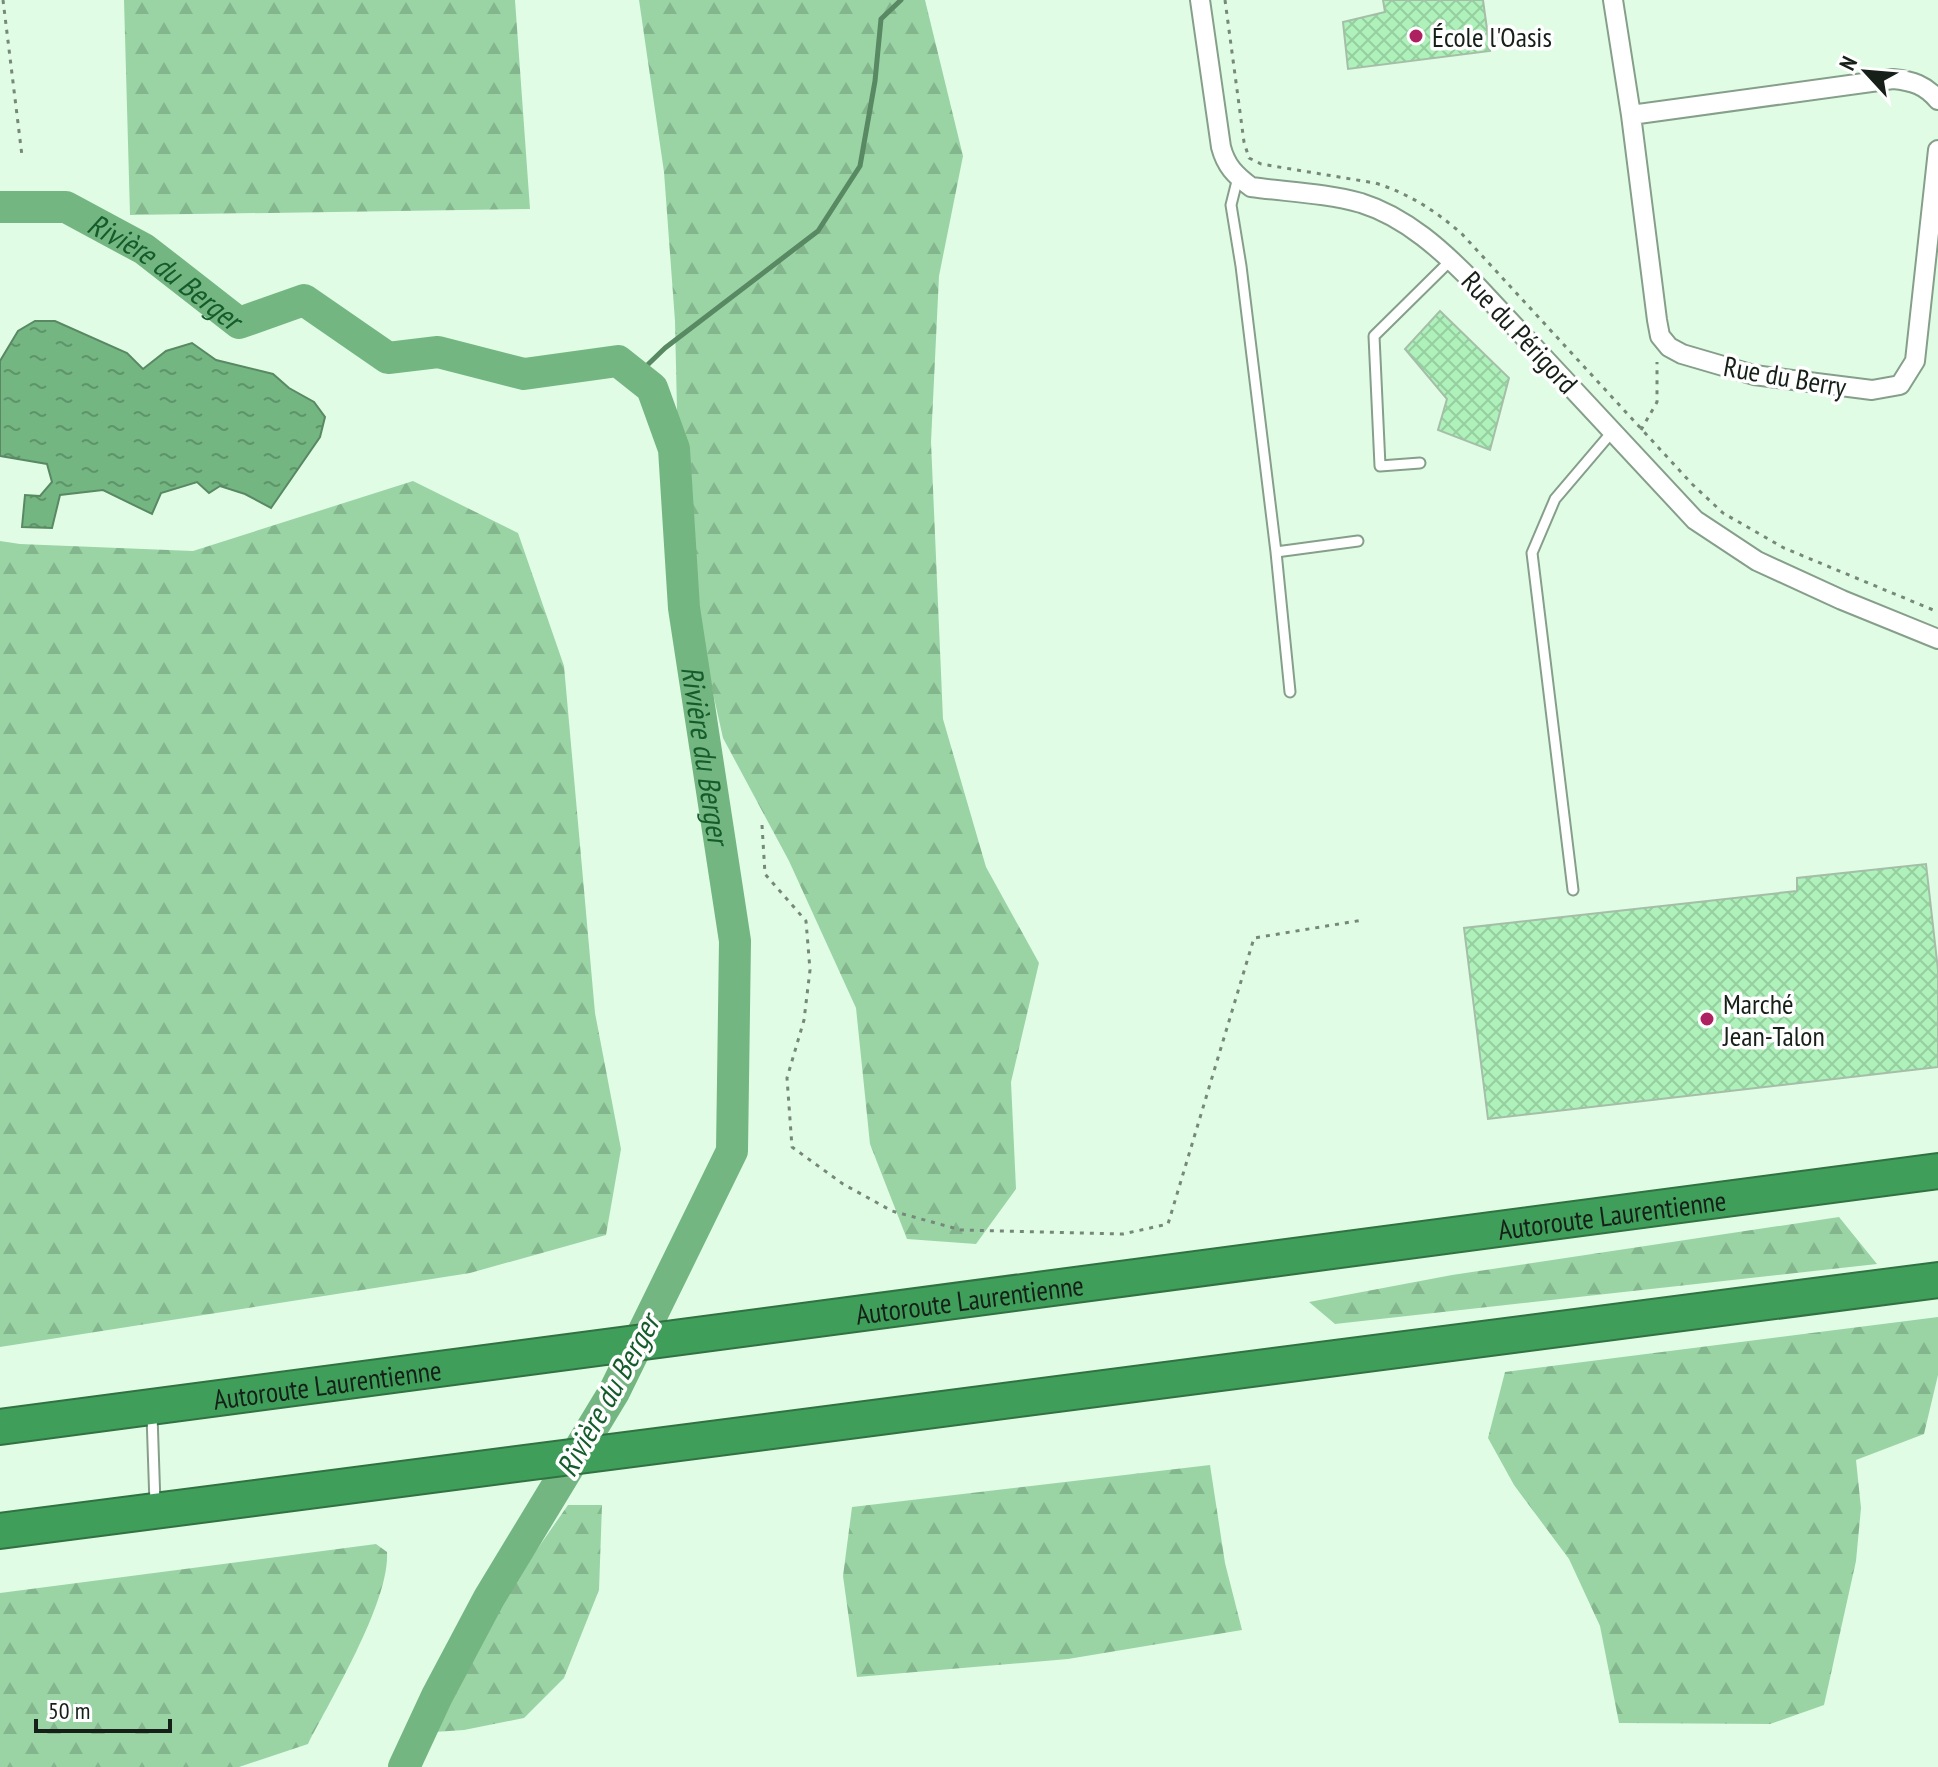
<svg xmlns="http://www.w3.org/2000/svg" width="1938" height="1767" font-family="'PT Sans Narrow',sans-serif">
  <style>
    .forest { fill: url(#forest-firs) }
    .water { fill: url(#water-ripples); stroke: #588962; stroke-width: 2 }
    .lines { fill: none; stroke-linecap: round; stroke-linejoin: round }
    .stream { stroke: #588962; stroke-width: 5 }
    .river { stroke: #74b681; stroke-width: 32 }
    .building { fill: url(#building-cross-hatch); stroke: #a4bea8; stroke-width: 2 }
    .lane-casing { stroke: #869f8a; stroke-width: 13 }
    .street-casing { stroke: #869f8a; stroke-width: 22 }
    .highway-casing { stroke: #317242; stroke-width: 38 }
    .path { stroke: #768879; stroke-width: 3; stroke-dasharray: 4 6; stroke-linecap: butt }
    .lane { stroke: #fff; stroke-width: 9 }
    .street { stroke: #fff; stroke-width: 18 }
    .highway { stroke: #3f9e59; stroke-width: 34 }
    .poi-dot { fill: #ad2160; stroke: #fff; stroke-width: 3 }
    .labels { text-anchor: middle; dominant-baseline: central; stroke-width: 7; stroke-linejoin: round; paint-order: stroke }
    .poi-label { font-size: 28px; fill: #162018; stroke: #fff; text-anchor: start }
    .street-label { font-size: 28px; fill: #162018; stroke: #fff }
    .water-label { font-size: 30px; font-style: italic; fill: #145c2b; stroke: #fff }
  </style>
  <defs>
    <pattern id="forest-firs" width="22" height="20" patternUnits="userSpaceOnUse" patternTransform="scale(2)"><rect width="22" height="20" fill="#9ad4a5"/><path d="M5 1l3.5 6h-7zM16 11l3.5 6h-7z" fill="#84b68d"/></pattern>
    <pattern id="water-ripples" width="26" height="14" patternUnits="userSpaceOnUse" patternTransform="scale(2)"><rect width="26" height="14" fill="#74b681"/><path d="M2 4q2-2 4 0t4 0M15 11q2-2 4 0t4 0" fill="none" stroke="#5e9469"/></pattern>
    <pattern id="building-cross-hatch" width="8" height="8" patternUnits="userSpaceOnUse" patternTransform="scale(2)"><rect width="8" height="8" fill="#aef1ba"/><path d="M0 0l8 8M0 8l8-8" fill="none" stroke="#95ce9f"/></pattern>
  </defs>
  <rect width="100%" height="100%" fill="#e1fce5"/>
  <path class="forest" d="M124,0h391l15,209 -400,6z
    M639,0h286l38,156 -24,120 -8,166 12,277 43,148 53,96 -28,119 5,107 -40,55 -69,-5 -37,-95 -14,-136 -67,-147 -66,-123 -43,-192 -5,-225 -11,-149z
    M413,481l105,52 46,133 31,347 26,136 -15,86 -136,38 -470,74v-806l20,3 173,7z
    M1839,1217l38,47 -542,60 -26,-22 143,-27z
    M1938,1317v58l-14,59 -68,26 5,48 -5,53 -32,144 -54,19 -151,-1 -19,-97 -31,-67 -55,-74 -26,-47 17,-66z
    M1210,1465l15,98 17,67 -174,29 -211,18 -14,-101 9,-69z
    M568,1505h34l-3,85 -35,88 -40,40 -60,12 -30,2 60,-121z
    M376,1544l11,8c3,49 -55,145 -79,192l-69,23h-239v-174z"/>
  <path class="water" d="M35,321h20l72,32 16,16 23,-18 26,-8 24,17 57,14 16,14 25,14 11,15 -5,20 -49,71 -26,-14 -25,-8 -11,7 -12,-11 -36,11 -9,21 -49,-24 -43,5 -8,33 -30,-1 3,-32 15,1 12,-14 -5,-18 -47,-8v-95l18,-30z"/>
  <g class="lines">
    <path class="stream" d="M636,376l29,-28 153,-117 42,-65 15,-85 6,-62 20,-19"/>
    <path class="river" id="s1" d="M0,207h66l78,42 95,74 65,-23 84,58 50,-6 86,22 94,-13 34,27 22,61 10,159 51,333 -3,210 -118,241 -125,206 -52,98 -33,71"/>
  </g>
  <path class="building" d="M1383,0h100l7,51 -142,18 -5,-47 42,-10z
    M1440,311l69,67 -19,72 -52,-20 9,-31 -42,-50z
    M1926,864l12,106v97l-450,52 -24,-191 333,-37v-13z"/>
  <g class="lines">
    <g class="lane-casing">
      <path id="lane" d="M1238,177l-7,28 10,61 35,286 14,140
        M1420,463l-40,3 -6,-130 77,-76
        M1276,552l82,-11
        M1573,890l-41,-337 23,-54 57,-67
        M152,1415l3,89"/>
    </g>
    <g class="street-casing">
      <path id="street" d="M1200,0l21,147c5,19 14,28 30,40 36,5 75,6 110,16 45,14 82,48 114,81l220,236 62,41 85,39 96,39
        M1613,0l18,115 26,205 3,16 9,11 13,7 72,21 118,15 28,-5 15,-24 23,-211
        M1631,115l262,-36c20,2 32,6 45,21"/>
    </g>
    <g class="highway-casing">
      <g id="highway">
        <path id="s2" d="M0,1427l1938,-256"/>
        <path d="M0,1531l1938,-251"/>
      </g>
    </g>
    <path class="path" d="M3,0l19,156
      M1225,0l19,142 5,16 12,6 114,19c33,10 61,28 87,51l230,250 31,29 61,35 154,64
      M1641,430l16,-28v-40
      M762,825l3,49 41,47 4,49 -6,50 -17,58 5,69 51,37 49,27 69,19 162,4 45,-10 86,-286 109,-18"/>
    <use href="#lane" class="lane"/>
    <use href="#street" class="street"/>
    <use href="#highway" class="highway"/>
  </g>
  <g class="poi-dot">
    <circle cx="1416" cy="36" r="8"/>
    <circle cx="1707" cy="1019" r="8"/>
  </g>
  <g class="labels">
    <g class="poi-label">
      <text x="1432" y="36">École l'Oasis</text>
      <text x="1723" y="1003">Marché<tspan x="1723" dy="32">Jean-Talon</tspan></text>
    </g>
    <g class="street-label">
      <text transform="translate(1520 332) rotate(47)">Rue du Périgord</text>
      <text transform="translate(1785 376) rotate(10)">Rue du Berry</text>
      <text stroke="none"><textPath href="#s2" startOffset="1626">Autoroute Laurentienne</textPath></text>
      <text stroke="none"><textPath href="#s2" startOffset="978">Autoroute Laurentienne</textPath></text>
      <text stroke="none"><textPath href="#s2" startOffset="330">Autoroute Laurentienne</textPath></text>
    </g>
    <g class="water-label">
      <text stroke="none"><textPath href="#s1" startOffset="184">Rivière du Berger</textPath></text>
      <text stroke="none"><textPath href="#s1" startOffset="1096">Rivière du Berger</textPath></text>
      <text transform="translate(607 1395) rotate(-61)">Rivière du Berger</text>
    </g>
  </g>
  <g transform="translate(1866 72) rotate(296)" stroke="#ffffff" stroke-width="6" paint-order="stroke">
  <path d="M0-6L14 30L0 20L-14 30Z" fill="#162018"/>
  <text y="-12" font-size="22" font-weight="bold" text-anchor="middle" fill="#162018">N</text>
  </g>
  <path d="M36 1719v12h134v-12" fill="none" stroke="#162018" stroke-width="4"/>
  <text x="48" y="1719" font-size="24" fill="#162018" stroke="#ffffff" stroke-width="6" paint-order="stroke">50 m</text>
</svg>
